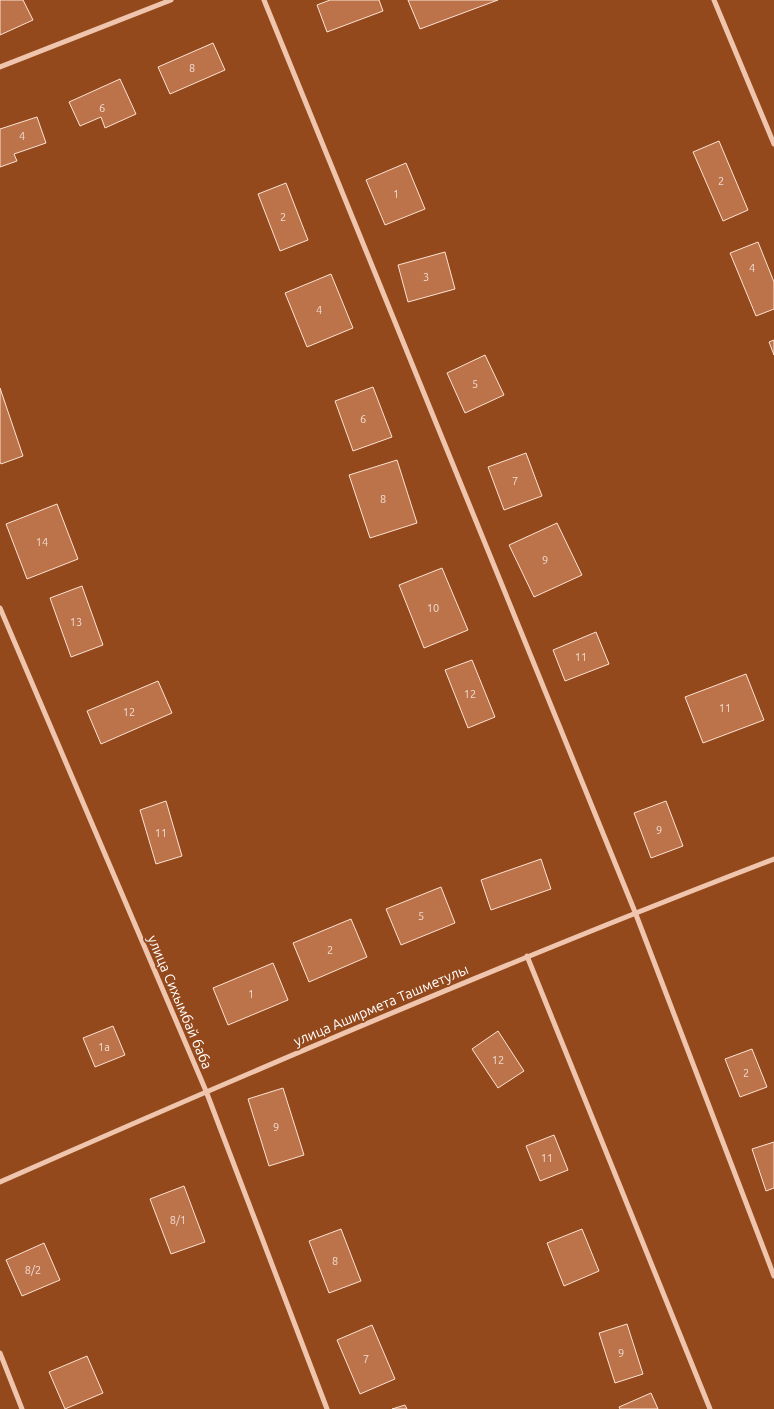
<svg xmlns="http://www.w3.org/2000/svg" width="774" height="1409" font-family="Ubuntu,sans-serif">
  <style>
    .building { fill: #bd7349; stroke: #fbe2d4 }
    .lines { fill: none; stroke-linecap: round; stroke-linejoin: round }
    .minor { stroke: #efc5ae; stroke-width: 5 }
    .labels { text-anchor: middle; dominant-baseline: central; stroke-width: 4; stroke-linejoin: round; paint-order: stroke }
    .number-label { font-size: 11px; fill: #eedcd2 }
    .street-label { font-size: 14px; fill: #fff; stroke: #94491c }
  </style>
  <rect width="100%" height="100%" fill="#94491c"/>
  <path class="building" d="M0,0h23l10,20 -33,15z
    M330,0h49l4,11 -56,21 -10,-27z
    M408,0h90l-78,29z
    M213,43l12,27 -55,24 -12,-27z
    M120,79l16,35 -31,14 -4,-11 -21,9 -11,-24z
    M37,117l9,26 -32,11 3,7 -17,6v-38z
    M719,141l29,69 -25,11 -30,-69z
    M406,163l19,46 -40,16 -19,-45z
    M286,183l22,57 -28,11 -22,-57z
    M758,242l16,40v27l-18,7 -26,-63z
    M445,252l10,37 -47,13 -10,-37z
    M331,274l22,54 -46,19 -22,-54z
    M774,340v15l-5,-13z
    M485,355l19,40 -39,18 -18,-40z
    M373,387l19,50 -39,14 -18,-50z
    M0,388l23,68 -22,8 -1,-2z
    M526,453l16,43 -38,14 -16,-43z
    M397,460l20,63 -47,15 -21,-63z
    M57,504l21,55 -51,20 -21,-55z
    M557,523l25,52 -48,22 -25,-52z
    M442,568l26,62 -44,18 -25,-63z
    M82,586l21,59 -32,12 -21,-59z
    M596,632l13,32 -44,17 -12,-31z
    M472,660l23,57 -27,11 -23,-58z
    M746,674l18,46 -61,23 -18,-46z
    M158,681l14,32 -71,31 -14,-33z
    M166,801l16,55 -26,8 -16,-54z
    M666,801l17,45 -32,12 -17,-45z
    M541,859l10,30 -60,21 -10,-30z
    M441,887l14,36 -54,22 -15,-36z
    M351,919l16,38 -58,25 -16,-39z
    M273,963l15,37 -60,25 -15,-37z
    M113,1026l12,29 -30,12 -12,-29z
    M498,1031l26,40 -26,17 -26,-39z
    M752,1049l15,38 -27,10 -15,-38z
    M283,1088l21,67 -35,11 -21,-67z
    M554,1135l14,35 -28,11 -14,-35z
    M774,1142v46l-8,3 -14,-42z
    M184,1186l21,56 -34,12 -21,-55z
    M341,1229l20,52 -32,12 -20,-52z
    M582,1229l17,42 -35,15 -17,-43z
    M44,1243l16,37 -38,16 -16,-36z
    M627,1324l16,50 -28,9 -16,-50z
    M372,1325l23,54 -35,15 -23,-54z
    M87,1356l16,37 -38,16 -16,-37z
    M651,1393l7,16h-38l-1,-2z
    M405,1405l2,4h-15z"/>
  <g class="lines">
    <path class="minor" d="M264,0l371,912 139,364
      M714,0l60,144
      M0,67l171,-67
      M0,608l206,483 121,318
      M527,956l183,453
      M0,1182c256,-113 513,-223 774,-323
      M0,1353l22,56"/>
  </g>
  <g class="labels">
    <g class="number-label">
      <text x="192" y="68">8</text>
      <text x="102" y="108">6</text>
      <text x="22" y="136">4</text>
      <text x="721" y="181">2</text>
      <text x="396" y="194">1</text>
      <text x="283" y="217">2</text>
      <text x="752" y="268">4</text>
      <text x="426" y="277">3</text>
      <text x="319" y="310">4</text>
      <text x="475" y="384">5</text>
      <text x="363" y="419">6</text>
      <text x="515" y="481">7</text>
      <text x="383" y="499">8</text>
      <text x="42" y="542">14</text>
      <text x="545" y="560">9</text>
      <text x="433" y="608">10</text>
      <text x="76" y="622">13</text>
      <text x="581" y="657">11</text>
      <text x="470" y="694">12</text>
      <text x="725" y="708">11</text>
      <text x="129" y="712">12</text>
      <text x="659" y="830">9</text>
      <text x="161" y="833">11</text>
      <text x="421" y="916">5</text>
      <text x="330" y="950">2</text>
      <text x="251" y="994">1</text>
      <text x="104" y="1047">1а</text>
      <text x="498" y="1060">12</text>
      <text x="746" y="1073">2</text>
      <text x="276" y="1127">9</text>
      <text x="547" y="1158">11</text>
      <text x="178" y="1220">8/1</text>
      <text x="335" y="1261">8</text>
      <text x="33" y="1270">8/2</text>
      <text x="621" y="1353">9</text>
      <text x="366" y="1359">7</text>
    </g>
    <g class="street-label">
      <text transform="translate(180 1002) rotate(67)">улица Сихымбай баба</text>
      <text transform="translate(381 1005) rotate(-23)">улица Аширмета Ташметулы</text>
    </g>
  </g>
</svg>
